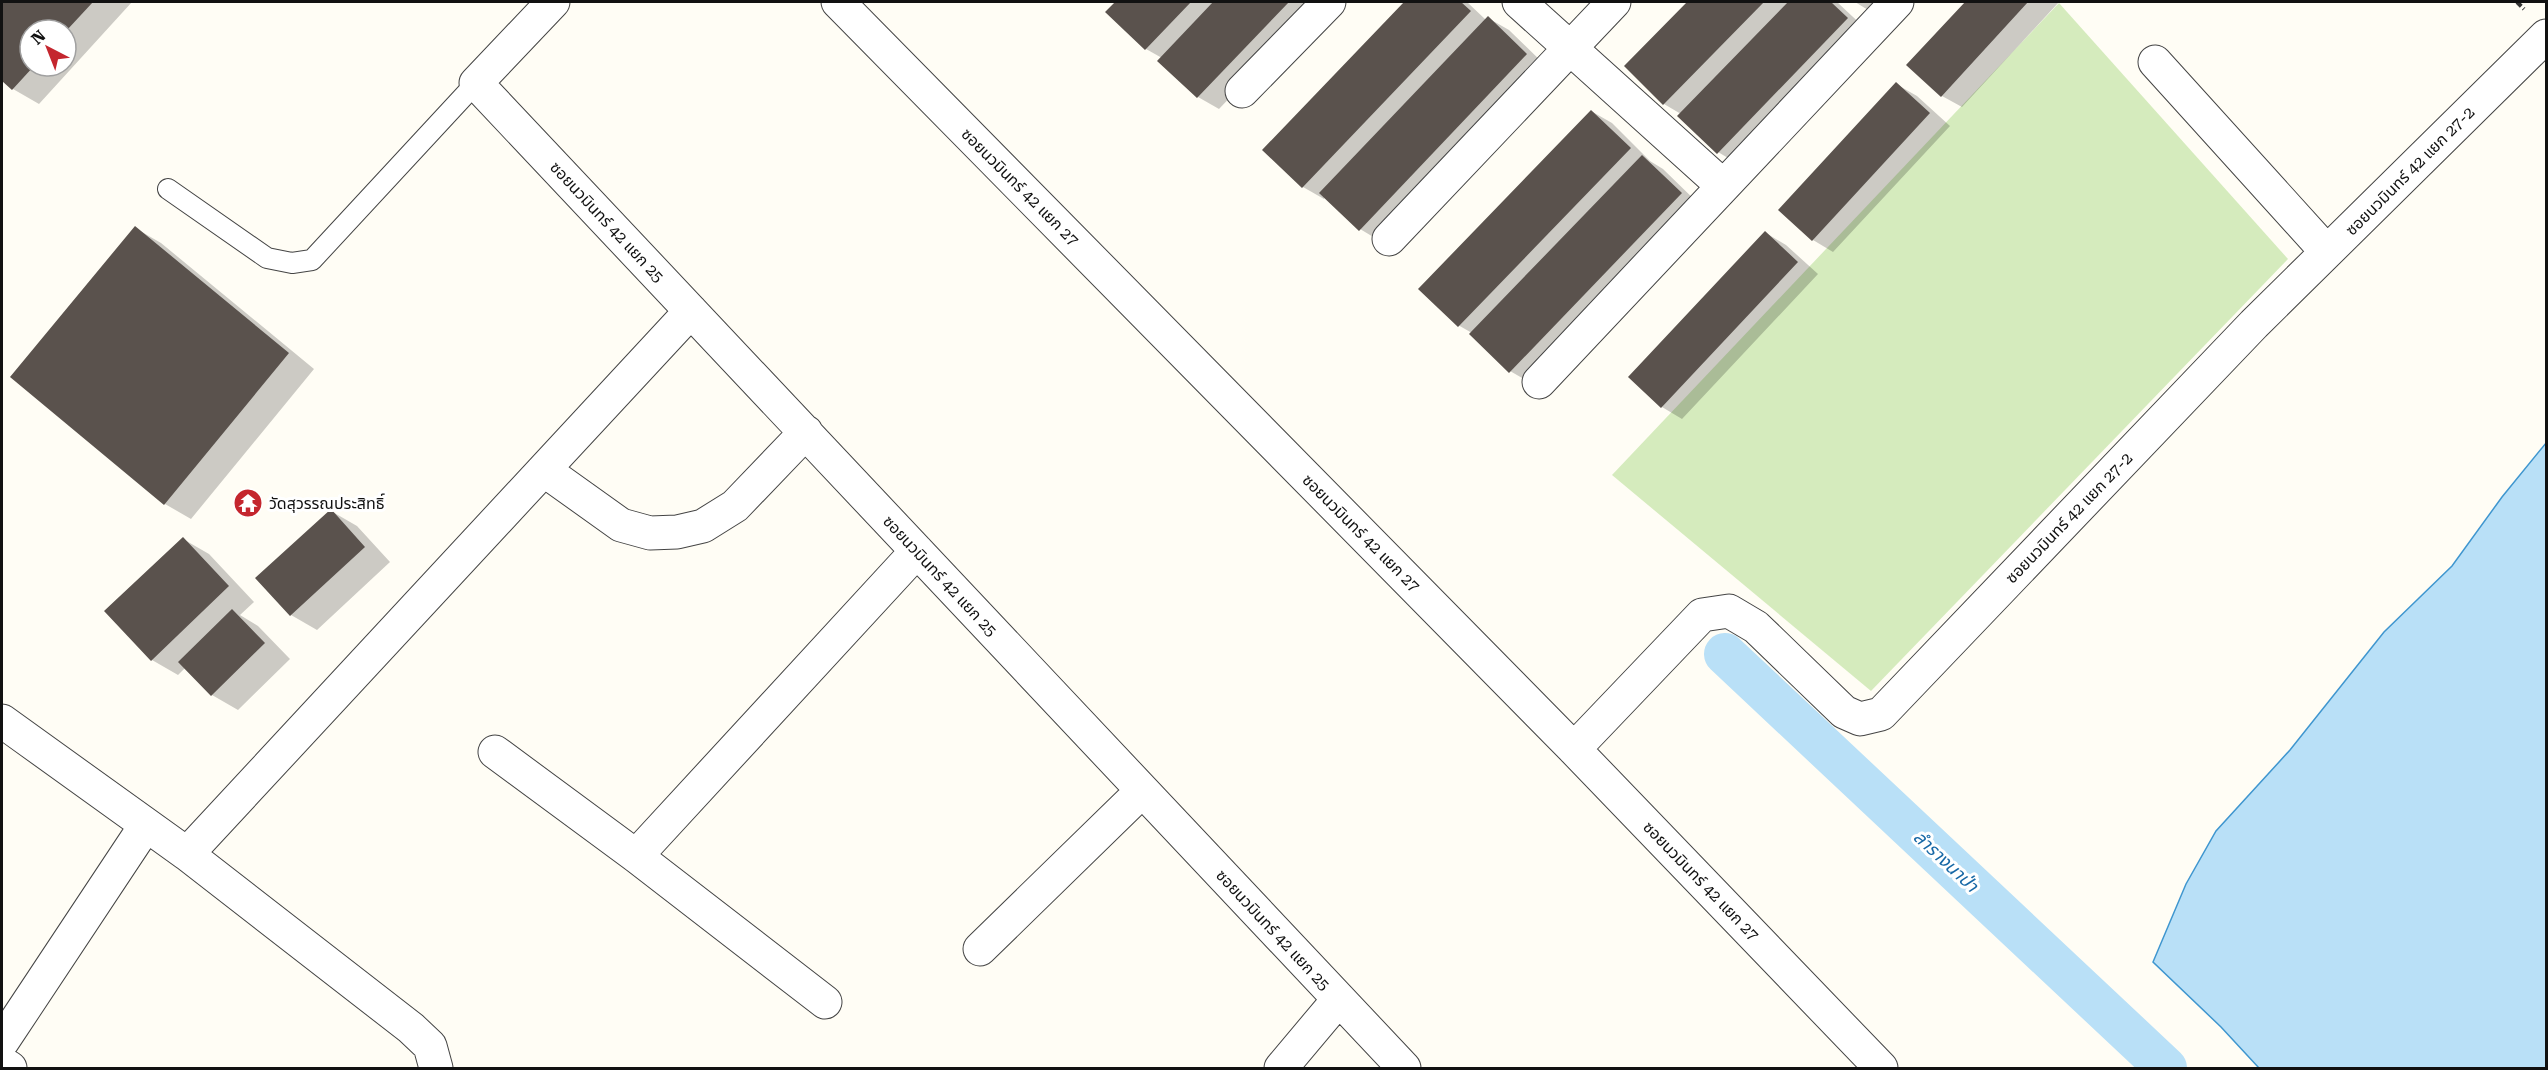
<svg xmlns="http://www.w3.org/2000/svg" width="2548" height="1070" font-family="'Roboto Serif','Noto Sans Thai',serif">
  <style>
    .green { fill: #d5ebbd }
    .water { fill: #b9e0f7; stroke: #3f96cf; stroke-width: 1.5 }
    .shadow { fill: #0003; fill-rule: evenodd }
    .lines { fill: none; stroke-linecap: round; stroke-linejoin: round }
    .canal { stroke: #b9e0f7; stroke-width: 42 }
    .building { fill: #5a524d }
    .lane-casing { stroke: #444; stroke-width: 22 }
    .street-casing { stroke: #444; stroke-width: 35 }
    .path { stroke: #333; stroke-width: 4; stroke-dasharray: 6 3; stroke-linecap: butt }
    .lane { stroke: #fff; stroke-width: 20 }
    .street { stroke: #fff; stroke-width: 33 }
    .labels { text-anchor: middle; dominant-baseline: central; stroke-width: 6; stroke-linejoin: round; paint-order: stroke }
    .street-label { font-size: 16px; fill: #111; stroke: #fff }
    .poi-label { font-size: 16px; fill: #111; stroke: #fff; text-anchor: start }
    .water-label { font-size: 18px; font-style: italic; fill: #1768a6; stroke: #fff }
  </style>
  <rect width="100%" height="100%" fill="#fffdf5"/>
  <path class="green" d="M2059,3l229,256 -417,432 -259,-216z"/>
  <path class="water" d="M2546,443v625h-287l-38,-41 -68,-65 33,-78 30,-53 74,-81 94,-118 68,-66 50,-69z"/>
  <path class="shadow" d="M2,2h130l-93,102 -26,-15 -11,-10zM30,30h36v36h-36z
    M1117,2h204l-102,107 -21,-12 -39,-37 3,-2 -16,-9 -39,-37z
    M1406,2h61l19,18 2,-2 21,12 38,37 -167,174 -20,-12 -35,-32 -1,2 -21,-12 -39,-37z
    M1689,2h148l31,29 -130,133 -20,-12 -37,-38 -17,-10 -38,-38z
    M1855,2h37l-14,14z
    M1967,2h92l-97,105 -20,-11 -34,-31z
    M1896,84l21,12 33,30 -117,126 -20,-12z
    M1591,111l21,12 38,38 13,8 38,37 -170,177 -21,-12 -38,-38 -14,-8z
    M135,228l26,15 153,126 -123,150 -26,-15 -153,-127z
    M1766,233l20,12 32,29 -136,145 -20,-12z
    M331,511l26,15 33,36 -73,68 -26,-15z
    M183,539l26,15 45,48 -14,13 18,11 32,33 -52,51 -26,-15 -27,-27 -7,7 -26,-15z"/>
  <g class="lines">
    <path class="canal" d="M1725,654l441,414"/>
  </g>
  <path class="building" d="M2,2h91l-26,28h-37v36h4l-22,24 -10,-9z
    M1115,2h76l-46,48 -40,-38z
    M1213,2h76l-92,96 -40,-37z
    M1404,2h57l10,9 -169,177 -40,-38z
    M1687,2h77l-101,103 -39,-39z
    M1788,2h43l17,16 -131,136 -40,-38z
    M1965,2h63l-87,95 -35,-32z
    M1488,16l39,38 -168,177 -40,-38z
    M1896,82l34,31 -118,128 -34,-31z
    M1591,110l40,38 -173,179 -40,-38z
    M1642,155l40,38 -173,180 -40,-39z
    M135,226l154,127 -125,152 -154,-128z
    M1765,231l33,31 -137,146 -33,-31z
    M331,509l34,38 -75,69 -35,-38z
    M183,537l46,49 -78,75 -47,-50z
    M232,609l33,34 -54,53 -33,-34z"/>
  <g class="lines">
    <g class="lane-casing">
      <path id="lane" d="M168,189l99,69 25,5 20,-3 164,-177"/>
    </g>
    <g class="street-casing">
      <path id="street" d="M553,2l-77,81 928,985
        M838,2l736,747 307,319
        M1519,2l204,184
        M2155,62l172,190
        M1242,91l87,-89
        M1389,239l225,-237
        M1539,382l358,-380
        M544,470l77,55 29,8 27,-1 26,-6 32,-20 71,-74
        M2,721l185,133 224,174 19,18 6,22
        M1574,749l128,-134 27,-4 27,16 88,85 16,7 21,-5 373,-390 292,-288
        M495,752l141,104 189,146
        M187,854l504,-543
        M636,856l281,-305
        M980,949l162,-158
        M2,1042l144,-217
        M2,1063l8,5
        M1281,1068l58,-69"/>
    </g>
    <path class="path" d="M2517,2l7,7"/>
    <use href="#lane" class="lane"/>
    <use href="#street" class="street"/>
  </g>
  <defs>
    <g id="temple-disc" transform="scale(1.5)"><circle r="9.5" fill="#c4262e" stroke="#fff"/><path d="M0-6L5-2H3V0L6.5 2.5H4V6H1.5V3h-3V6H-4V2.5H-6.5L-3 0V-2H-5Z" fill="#fff"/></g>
  </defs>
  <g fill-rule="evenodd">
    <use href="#temple-disc" x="248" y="503"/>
  </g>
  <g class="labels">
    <g class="street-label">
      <text transform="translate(2410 171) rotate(-45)">ซอยนวมินทร์ 42 แยก 27-2</text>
      <text transform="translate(1020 187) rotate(45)">ซอยนวมินทร์ 42 แยก 27</text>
      <text transform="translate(607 222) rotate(47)">ซอยนวมินทร์ 42 แยก 25</text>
      <text transform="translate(2069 518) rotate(-46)">ซอยนวมินทร์ 42 แยก 27-2</text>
      <text transform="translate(1361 533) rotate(45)">ซอยนวมินทร์ 42 แยก 27</text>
      <text transform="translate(940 576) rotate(47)">ซอยนวมินทร์ 42 แยก 25</text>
      <text transform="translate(1701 881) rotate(46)">ซอยนวมินทร์ 42 แยก 27</text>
      <text transform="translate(1273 930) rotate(47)">ซอยนวมินทร์ 42 แยก 25</text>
    </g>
    <g class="poi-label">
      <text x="269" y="503">วัดสุวรรณประสิทธิ์</text>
    </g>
    <g class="water-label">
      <text transform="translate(1946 861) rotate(43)">ลำรางนาป่า</text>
    </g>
  </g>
  <rect width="2548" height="1070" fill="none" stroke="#111111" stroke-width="6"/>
  <g transform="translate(48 48) rotate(318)"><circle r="28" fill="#ffffff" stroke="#a0a0a0" stroke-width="1.5"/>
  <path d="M0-4.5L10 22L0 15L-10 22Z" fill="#c4262e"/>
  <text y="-9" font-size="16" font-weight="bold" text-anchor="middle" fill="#111111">N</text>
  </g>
</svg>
